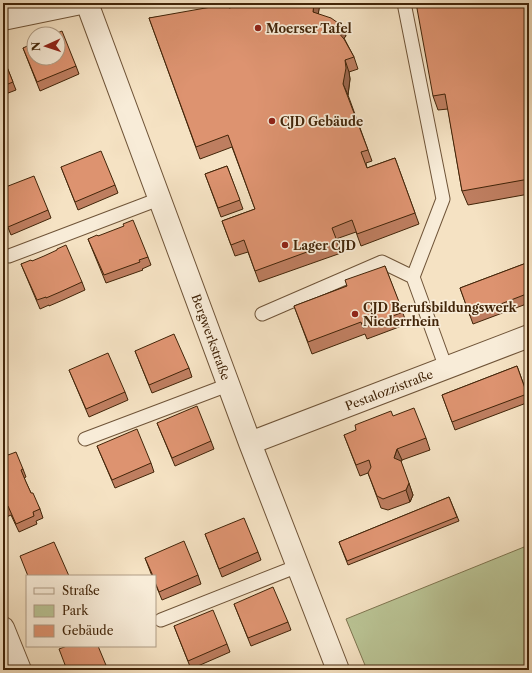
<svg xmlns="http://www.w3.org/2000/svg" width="532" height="673" font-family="'Libre Caslon Text',serif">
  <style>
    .green { fill: #bac495; stroke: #7e744f }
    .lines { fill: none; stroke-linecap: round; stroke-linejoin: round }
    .service-casing { stroke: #6f5438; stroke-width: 15 }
    .minor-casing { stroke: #6f5438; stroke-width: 24 }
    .service { stroke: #f8ecd8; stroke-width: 13 }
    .minor { stroke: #f8ecd8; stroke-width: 22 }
    .wall { fill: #be7e60; stroke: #422509 }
    .shaded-wall { fill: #9b674e; stroke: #422509 }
    .building { fill: #dd9370; stroke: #422509 }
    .poi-dot { fill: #8f2418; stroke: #f8ecd8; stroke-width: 1.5 }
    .labels { text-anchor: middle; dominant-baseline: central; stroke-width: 3.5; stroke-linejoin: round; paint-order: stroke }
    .poi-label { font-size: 12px; font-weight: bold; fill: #422509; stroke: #f8ecd8; text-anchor: start }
    .street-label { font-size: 12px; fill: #422509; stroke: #f8ecd8 }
  </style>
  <rect width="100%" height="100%" fill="#f5e2c3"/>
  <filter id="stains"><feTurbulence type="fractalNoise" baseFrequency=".005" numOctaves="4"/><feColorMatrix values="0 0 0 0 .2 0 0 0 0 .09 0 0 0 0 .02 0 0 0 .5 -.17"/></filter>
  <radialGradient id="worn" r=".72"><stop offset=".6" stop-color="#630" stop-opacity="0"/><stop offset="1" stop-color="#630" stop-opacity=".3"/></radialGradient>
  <path class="green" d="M529,545v125h-162l-21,-51z"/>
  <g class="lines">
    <g class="service-casing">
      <path id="service" d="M404,3l39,196 -30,78 33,91
        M9,256l150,-57
        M262,314l120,-52 31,15
        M85,439l143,-54
        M161,620l137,-54"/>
    </g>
    <g class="minor-casing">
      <path id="minor" d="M87,3l163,440 88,227
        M3,19l78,-16
        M250,443l279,-107
        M3,628l17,42"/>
    </g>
    <use href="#service" class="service"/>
    <use href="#minor" class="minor"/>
  </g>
  <path class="wall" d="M320,3l-2,11 23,11 5,11 -2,2 10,19 4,12 -9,3 1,7 -2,16 24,66 -6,2 1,5 28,-10 24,66 -58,22 -5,-14 -20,7 5,14 -82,29 -11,-30 -13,4 -13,-35 33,-12 -23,-62 -32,12 -51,-141 81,-10z
    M529,3v191l-61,11 -6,-14 -14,-82 -10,1 -5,-14z
    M23,48l53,18 3,8 -39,17z
    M3,57l13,33 -13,5z
    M227,166l16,43 -22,8 -16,-43z
    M61,167l54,18 3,8 -40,17z
    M3,188l45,22 3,8 -40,17 -8,-20z
    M98,236l50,21 3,8 -9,4 1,1 -37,13 -18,-44z
    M32,261l50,21 3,8 -22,10 -14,6v-1l-9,4 -19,-45z
    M529,262v41l-56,21 -13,-36z
    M385,266l22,58 -40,15 -2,-5 -53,20 -18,-48 53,-20z
    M135,351l54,17 3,9 -40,16z
    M517,366l12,33v3l-74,28 -13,-35z
    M69,370l56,22 3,8 -39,17z
    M3,419l4,11 -4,2z
    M157,423l54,18 3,8 -39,17z
    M344,435l82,3 4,12 -28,10 -1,2 12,33 -3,7 -22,8 -7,-2 -13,-35 -8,3z
    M97,446l54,17 3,9 -39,16z
    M3,453l5,2 15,14 3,8 -2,1 7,15 9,16 3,9 -7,3 1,3 -18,8 -8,-17 -7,3 -1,-2z
    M449,497l10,24 -111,44 -9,-23z
    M205,534l53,18 3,8 -39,17z
    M145,558l53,17 3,9 -39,16 -7,-17v-7h-3z
    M234,604l54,18 3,8 -40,16z
    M174,626l53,18 3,8 -39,17z"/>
  <path class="shaded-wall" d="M314,3h6l-3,20 -4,-11z
    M341,25l5,11 -5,6 -4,-11z
    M345,60l4,12 1,7 -2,16 -5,-11z
    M397,449l5,11 -4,9 -4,-11z
    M409,483l4,12 -3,7 -4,-12z"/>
  <path class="building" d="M255,3h59l-1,9 18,6 10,7 -4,6 7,8 10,18 -9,3 1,8 -3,16 25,66 -7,2 6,16 28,-10 20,55 -58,21 -5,-14 -20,8 5,13 -82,30 -11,-31 -13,5 -9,-24 33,-12 -27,-74 -32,12 -47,-129 79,-14 1,4z
    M416,3h113v176l-67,12 -17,-97 -12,2z
    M62,31l14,35 -39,16 -14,-34 11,-5v15h24v-24h-3z
    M3,57l10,25 -10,4z
    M101,151l14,34 -40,17 -14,-35z
    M227,166l13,34 -22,8 -13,-34z
    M34,176l14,34 -40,17 -5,-13v-26z
    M133,220l15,37 -9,3 1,2 -36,13 -16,-36 9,-4 1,1 26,-10 -1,-2z
    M66,245l16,37 -22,10 -14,6v-1l-9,3 -16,-36 10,-4 1,1 12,-5 13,-6v-1z
    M529,262v31l-59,23 -10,-28z
    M385,266l18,46 -40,16 -2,-6 -53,20 -14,-36 53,-20 -2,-6z
    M174,334l15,34 -40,17 -14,-34z
    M108,353l17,39 -39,17 -17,-39z
    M517,366l10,28 -75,28 -10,-27z
    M197,406l14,35 -39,17 -15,-35z
    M414,408l12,30 -29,11 -3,9 7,3 8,22 -3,7 -23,9 -6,-3 -9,-23 3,-6 -2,-7 -13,5 -12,-30 12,-5 -1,-5 36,-14 2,5z
    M137,429l14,34 -39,17 -15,-34z
    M7,452l1,3 8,-3 7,17 -2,1 5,12 5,11h2l7,16 -7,3 1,4 -18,8 -8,-18 -5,2v-55z
    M449,497l8,20 -110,44 -8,-19z
    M244,518l14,34 -39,17 -14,-35z
    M184,541l14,34 -39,17 -4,-10v-6h-2l-8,-18z
    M54,542l15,34h-41l-8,-20z
    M273,587l15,35 -40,16 -14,-34z
    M213,610l14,34 -39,17 -14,-35z
    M67,646h31l10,24h-41l-8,-21z"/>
  <g class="poi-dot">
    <circle cx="258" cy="28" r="4"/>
    <circle cx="272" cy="121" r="4"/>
    <circle cx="285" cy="245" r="4"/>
    <circle cx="355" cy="314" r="4"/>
  </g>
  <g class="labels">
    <g class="poi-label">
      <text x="266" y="28">Moerser Tafel</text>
      <text x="280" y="121">CJD Gebäude</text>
      <text x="293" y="245">Lager CJD</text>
      <text x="363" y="307">CJD Berufsbildungswerk<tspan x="363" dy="14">Niederrhein</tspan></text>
    </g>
    <g class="street-label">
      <text transform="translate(211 337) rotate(70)">Bergwerkstraße</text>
      <text transform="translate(389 390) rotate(-21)">Pestalozzistraße</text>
    </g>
  </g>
  <rect width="532" height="673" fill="none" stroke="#f5e2c3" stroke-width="16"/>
  <rect x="4" y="4" width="524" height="665" fill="none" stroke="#422509" stroke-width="2"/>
  <rect x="8" y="8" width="516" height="657" fill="none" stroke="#422509"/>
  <rect x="26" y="575" width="130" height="72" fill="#f8ecd8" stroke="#af9c85"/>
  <rect x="34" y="588" width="20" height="6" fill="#f8ecd8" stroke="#af9c85"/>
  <text x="62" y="595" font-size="12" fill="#422509">Straße</text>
  <rect x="34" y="605" width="20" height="12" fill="#bac495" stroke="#af9c85"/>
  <text x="62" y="615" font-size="12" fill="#422509">Park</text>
  <rect x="34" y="625" width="20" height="12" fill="#dd9370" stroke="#af9c85"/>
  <text x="62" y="635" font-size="12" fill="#422509">Gebäude</text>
  <g transform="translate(46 46) rotate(267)"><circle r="19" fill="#f8ecd8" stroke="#af9c85"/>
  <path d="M0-3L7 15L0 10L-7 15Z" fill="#8f2418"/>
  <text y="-6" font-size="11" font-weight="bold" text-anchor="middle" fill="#422509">N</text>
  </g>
  <rect width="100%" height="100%" filter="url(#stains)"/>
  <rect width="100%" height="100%" fill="url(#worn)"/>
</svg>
